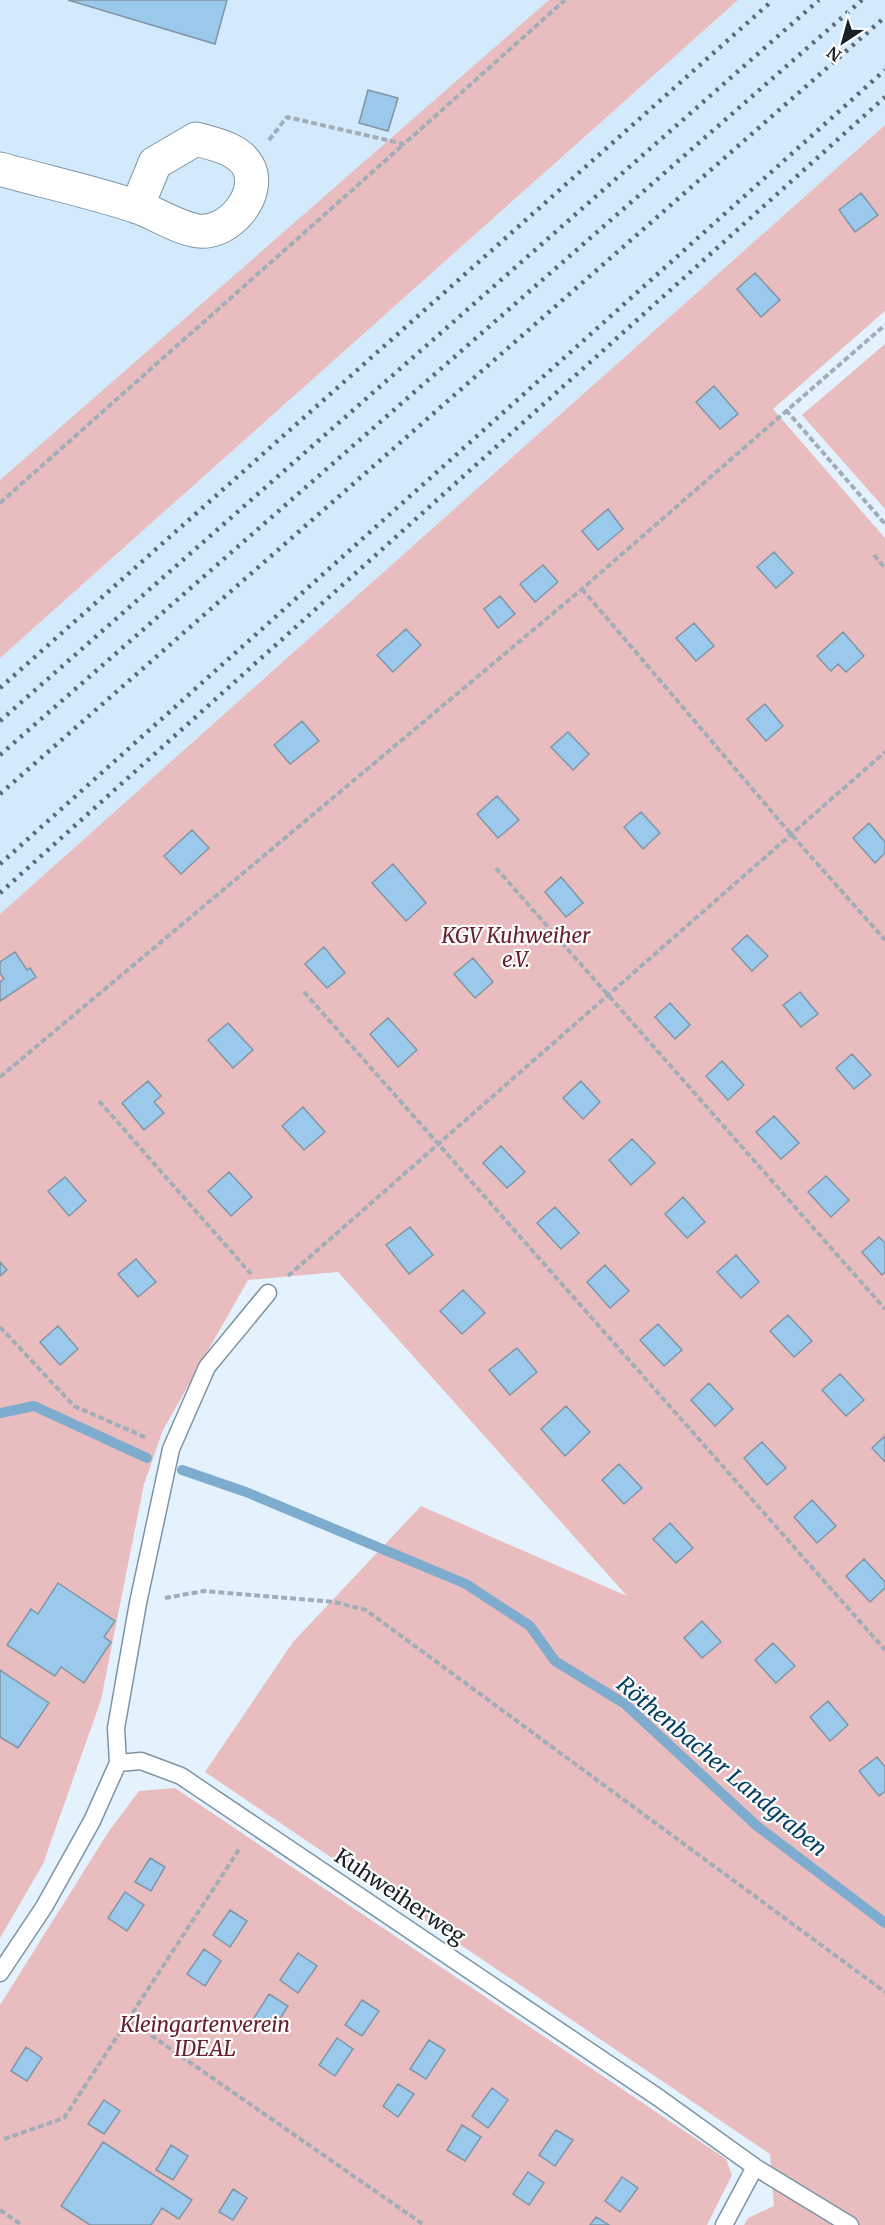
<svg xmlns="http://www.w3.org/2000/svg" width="885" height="2225" font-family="Merriweather,serif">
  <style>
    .built { fill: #d2eafb }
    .green { fill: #e9bdbf }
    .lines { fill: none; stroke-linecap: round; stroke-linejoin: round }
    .stream { stroke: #7eacce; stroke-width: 10 }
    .building { fill: #9ac9eb; stroke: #8095a5; stroke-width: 1.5 }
    .lane-casing { stroke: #7e94a4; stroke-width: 19 }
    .street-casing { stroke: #7e94a4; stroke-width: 35 }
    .path { stroke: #a1adb7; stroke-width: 4; stroke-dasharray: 6 3; stroke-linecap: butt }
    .lane { stroke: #fff; stroke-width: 16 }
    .street { stroke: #fff; stroke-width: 33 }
    .rail { stroke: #5f6971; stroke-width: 4.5; stroke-dasharray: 3 6; stroke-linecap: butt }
    .labels { text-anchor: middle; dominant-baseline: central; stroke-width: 4.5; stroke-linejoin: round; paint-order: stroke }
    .park-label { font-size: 21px; font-style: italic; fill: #66212b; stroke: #fdfdfd }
    .street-label { font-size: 21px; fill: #182026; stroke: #fdfdfd }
    .water-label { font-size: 22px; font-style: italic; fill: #054162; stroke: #fdfdfd }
  </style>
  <rect width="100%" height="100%" fill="#e4f2fd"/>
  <path class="built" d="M0,0h549l-549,480z
    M738,0h147v125l-885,789v-256z"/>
  <path class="green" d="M549,0h189l-738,658v-178z
    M885,125v186l-112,98 112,129v1687h-141l4,-7 26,-12 -4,-52 -565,-382 88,-130 128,-136 206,90 -289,-324 -90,8 -85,150 -19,54 -43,216 -58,164 -43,74v-1024z
    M885,344v165l-83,-94z
    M175,1788l551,371 6,16 -25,50h-707v-220l109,-174 30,-40z"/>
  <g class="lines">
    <path class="stream" d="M0,1413l34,-7 113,52
      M182,1470l64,22 220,92 64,42 25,35 70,43 132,122 128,97"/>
  </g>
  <path class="building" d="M68,0h159l-12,44z
    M368,90l30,8 -10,33 -29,-8z
    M861,193l17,22 -23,17 -16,-22z
    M755,273l25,27 -19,17 -24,-28z
    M714,386l24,28 -18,15 -24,-27z
    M608,509l15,20 -25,21 -16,-19z
    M774,552l19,21 -17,15 -19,-21z
    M543,565l15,17 -23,20 -15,-18z
    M500,596l15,18 -17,14 -14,-19z
    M694,623l20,23 -18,15 -20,-23z
    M406,629l15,16 -28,27 -16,-17z
    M843,632l21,24 -18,16 -8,-8 -7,7 -14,-15z
    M765,704l18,22 -17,15 -19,-22z
    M302,721l17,20 -29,23 -16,-19z
    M568,732l21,22 -16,16 -22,-23z
    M497,796l22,24 -21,18 -21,-24z
    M641,812l19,21 -17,16 -19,-22z
    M869,823l16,19v11l-10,10 -22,-25z
    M192,830l17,18 -28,26 -17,-18z
    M393,864l33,39 -20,18 -34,-38z
    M561,877l22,26 -17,14 -21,-25z
    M747,935l21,21 -16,15 -20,-22z
    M324,947l21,26 -18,15 -22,-24z
    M15,952l12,18 3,-2 6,9 -36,24v-19l4,-3 -4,-6v-11z
    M473,958l20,24 -18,16 -21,-24z
    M800,992l18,22 -17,13 -18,-22z
    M670,1003l20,22 -15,14 -20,-22z
    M388,1018l29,32 -19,17 -28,-33z
    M228,1023l25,27 -20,18 -25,-28z
    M852,1054l19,21 -17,14 -18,-21z
    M722,1061l22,24 -16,15 -22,-24z
    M148,1081l13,15 -7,6 10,11 -20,17 -22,-27z
    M581,1081l19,21 -17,17 -20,-21z
    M303,1107l22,25 -21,18 -22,-24z
    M774,1116l25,27 -18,16 -25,-27z
    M632,1139l23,24 -24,22 -22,-25z
    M501,1146l24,26 -18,16 -24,-25z
    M229,1172l23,25 -21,19 -23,-25z
    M826,1176l23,24 -18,17 -23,-25z
    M65,1177l21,24 -17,15 -21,-25z
    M683,1197l22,25 -18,16 -22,-24z
    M555,1207l24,26 -18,16 -24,-26z
    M410,1227l23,28 -24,19 -23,-29z
    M879,1237l6,6v29l-3,3 -20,-23z
    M736,1255l23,27 -18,16 -24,-26z
    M136,1259l20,23 -18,15 -20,-23z
    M0,1262l7,8 -7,6z
    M605,1265l24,26 -19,17 -23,-26z
    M463,1290l22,23 -23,21 -22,-23z
    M788,1315l24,26 -18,16 -24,-26z
    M658,1324l24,26 -18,16 -24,-26z
    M58,1326l20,23 -18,16 -20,-23z
    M517,1348l20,24 -27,23 -21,-25z
    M840,1374l24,26 -18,16 -24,-26z
    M709,1383l24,26 -18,17 -24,-26z
    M566,1406l24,26 -25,24 -24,-27z
    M885,1436v26l-13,-14z
    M762,1442l24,26 -19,17 -23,-27z
    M619,1464l23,24 -18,16 -22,-24z
    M812,1500l24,26 -19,17 -23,-26z
    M670,1523l23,25 -17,15 -23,-24z
    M864,1559l21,23v6l-15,14 -24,-26z
    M58,1583l57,38 -11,16 7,5 -27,41 -23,-16 -6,9 -48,-31 24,-36 7,5z
    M702,1621l19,21 -19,16 -18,-20z
    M773,1643l22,23 -19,17 -21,-23z
    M0,1670l49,33 -31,45 -18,-11z
    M828,1701l20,24 -18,16 -20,-24z
    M877,1757l8,10v24l-6,5 -20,-25z
    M150,1858l15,9 -14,24 -16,-9z
    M125,1892l19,13 -17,26 -19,-13z
    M230,1910l17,11 -17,26 -17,-12z
    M204,1949l17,12 -16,25 -18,-12z
    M298,1953l19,13 -19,27 -18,-13z
    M269,1994l19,12 -17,27 -19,-12z
    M362,2000l17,11 -17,25 -17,-11z
    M337,2038l16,11 -18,27 -16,-11z
    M429,2040l16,10 -19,29 -16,-10z
    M26,2047l16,11 -15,23 -16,-10z
    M398,2084l16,10 -16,23 -15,-11z
    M492,2088l16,12 -20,28 -16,-12z
    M104,2100l16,11 -16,23 -16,-10z
    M462,2125l19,12 -16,24 -18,-11z
    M556,2130l17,10 -18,26 -16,-11z
    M103,2142l89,58 -13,19 -17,-11 -11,17h-61l-29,-19z
    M171,2145l17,11 -15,24 -17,-10z
    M528,2172l16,11 -15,22 -16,-11z
    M622,2177l16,11 -18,24 -15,-11z
    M233,2189l14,9 -14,22 -14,-8z
    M596,2217l13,8h-19z"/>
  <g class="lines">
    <g class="lane-casing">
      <path id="lane" d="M118,1763l-2,-35 22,-125 33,-154 36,-82 61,-74
        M0,1973l44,-66 48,-86 26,-58 23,-2 40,15 478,322 96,69 95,58
        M724,2225l31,-58"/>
    </g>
    <g class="street-casing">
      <path id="street" d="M0,169c46,13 93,23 138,38 19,7 40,21 60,24 31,4 65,-37 50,-65 -10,-18 -35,-22 -52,-27l-41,24 -18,44"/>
    </g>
    <path class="path" d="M269,140l18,-23 117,27 161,-144
      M786,410l99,114
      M0,503l404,-359
      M874,555l11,13
      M582,589l208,244 95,107
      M496,868l389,441
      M304,992l581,658
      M0,1077l582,-488 303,-264
      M99,1101l152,173
      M288,1276l597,-524
      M0,1327l74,79 73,32
      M165,1598l39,-7 130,11 32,8 519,382
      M129,2020l295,205
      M4,2139l60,-21 176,-270
      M0,2210l22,15"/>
    <use href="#lane" class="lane"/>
    <use href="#street" class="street"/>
    <path class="rail" d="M0,688l773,-688
      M0,721l819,-721
      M0,755l862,-755
      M0,794l885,-777
      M0,864l885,-794
      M0,893l885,-796"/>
  </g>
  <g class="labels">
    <g class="park-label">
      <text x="516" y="935">KGV Kuhweiher<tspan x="516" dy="24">e.V.</tspan></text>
      <text x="205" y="2024">Kleingartenverein<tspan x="205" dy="24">IDEAL</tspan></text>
    </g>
    <g class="street-label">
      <text transform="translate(400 1896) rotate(34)">Kuhweiherweg</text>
    </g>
    <g class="water-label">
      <text transform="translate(722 1766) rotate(40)">Röthenbacher Landgraben</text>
    </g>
  </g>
  <g transform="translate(843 42) rotate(216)" stroke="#fdfdfd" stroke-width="4.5" paint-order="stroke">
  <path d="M0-4.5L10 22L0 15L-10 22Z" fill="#182026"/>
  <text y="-9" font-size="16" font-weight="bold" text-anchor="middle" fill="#182026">N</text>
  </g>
</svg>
